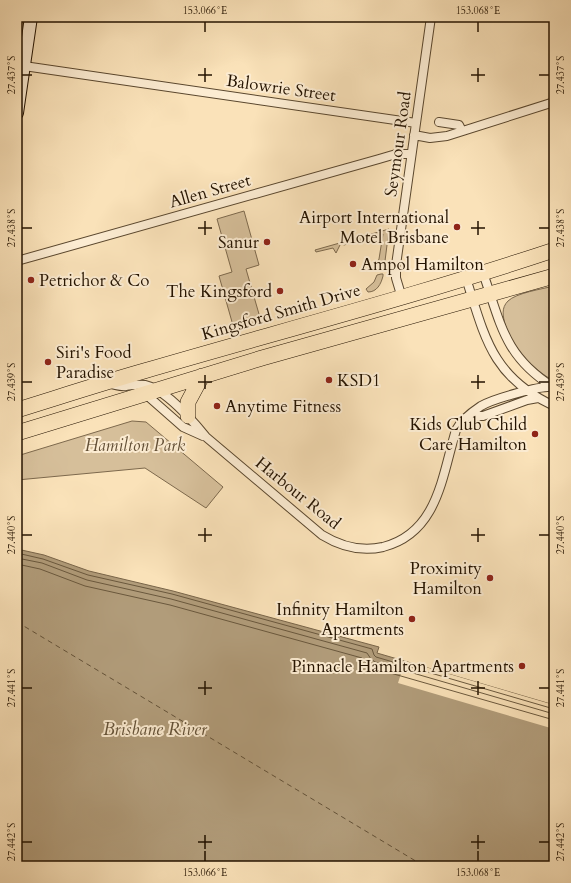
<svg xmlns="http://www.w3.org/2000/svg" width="571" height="883" font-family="Cardo,serif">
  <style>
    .green { fill: #d6bf9a; stroke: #7d694d }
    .water { fill: #b19c7a; stroke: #796549 }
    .pier { fill: #fae2b9 }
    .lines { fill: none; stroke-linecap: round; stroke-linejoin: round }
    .shore { stroke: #6a583d; stroke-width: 1 }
    .ferry { stroke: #635137; stroke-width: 1; stroke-dasharray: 5 4; stroke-linecap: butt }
    .street-casing { stroke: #5a472e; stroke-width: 10 }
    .secondary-casing { stroke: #241300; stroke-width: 14 }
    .highway-casing { stroke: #241300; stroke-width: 16 }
    .street { stroke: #fcecd2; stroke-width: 8 }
    .secondary { stroke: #fcecd2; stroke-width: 12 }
    .highway { stroke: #fae2b9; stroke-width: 15 }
    .ticks { fill: none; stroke: #241300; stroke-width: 1.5 }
    .poi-dot { fill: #8f2418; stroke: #fcecd2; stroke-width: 1.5 }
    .labels { text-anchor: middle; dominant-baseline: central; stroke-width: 4; stroke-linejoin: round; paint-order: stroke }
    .street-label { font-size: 17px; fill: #241300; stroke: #fcecd2 }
    .poi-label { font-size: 17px; fill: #241300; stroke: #fcecd2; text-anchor: end }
    .park-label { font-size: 17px; font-style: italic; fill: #624f36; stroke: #fcecd2 }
    .water-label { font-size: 18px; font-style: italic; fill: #635137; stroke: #fcecd2 }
    .neatline { fill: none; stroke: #241300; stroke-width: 1.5 }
    .ticks-label { font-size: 10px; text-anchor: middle; fill: #241300 }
  </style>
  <rect width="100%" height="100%" fill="#fae2b9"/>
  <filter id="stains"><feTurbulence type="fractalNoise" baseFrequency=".005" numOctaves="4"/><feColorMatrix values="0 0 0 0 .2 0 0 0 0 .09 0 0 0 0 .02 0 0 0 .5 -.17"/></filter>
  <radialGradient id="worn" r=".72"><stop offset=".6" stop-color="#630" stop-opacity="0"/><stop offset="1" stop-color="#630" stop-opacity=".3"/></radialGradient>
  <path class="green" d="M244,211l15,54 -13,4 15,52 -27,8 -15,-53 13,-4 -15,-53z
    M389,229l-4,32 -8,2 2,-4 4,-25 -39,11 -3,-2 -5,10 -3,-5 -17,4 -1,-2z
    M381,274h2v2c-2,8 -6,16 -15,16l-2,-3 8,-7 3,-7z
    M554,286v95c-22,-12 -41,-33 -49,-57 -2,-8 -4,-16 3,-23 8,-8 34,-12 46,-15z
    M132,421l14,1 77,65 -17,21 -61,-40 -128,12v-24z"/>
  <path class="water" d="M17,549l27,6 45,16 84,20 206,56 -2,6 177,52v161h-537z"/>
  <path class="pier" d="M405,661l149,44v24l-156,-46z"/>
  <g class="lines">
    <path class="shore" d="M17,553l26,6 45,16 84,19 200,55 2,6 2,2 178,52
      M17,558l25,5 45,17 84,19 196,54 4,6 4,3 179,52
      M17,564l23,5 45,17 85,19 192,53 5,6 6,4 181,52"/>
    <path class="ferry" d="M17,622l407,244"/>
    <g class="street-casing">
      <path id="street" d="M24,66l392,57
        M439,122l20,3 3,6
        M414,135l16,3 17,-2 107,-34
        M17,261l362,-102 17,-5h15
        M483,273c18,51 21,83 70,114
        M466,278c19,60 26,99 88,128
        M402,298l-6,-20v-13l35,-248
        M111,384c5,1 11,3 15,2 7,-1 12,-2 19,-1 20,4 48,36 61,52l116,98c18,11 39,17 61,12 55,-14 59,-71 73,-117 5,-10 16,-18 25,-24 12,-7 60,-21 73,-19
        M144,395l6,3 33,29 20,9
        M469,416h14l44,-16 11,-2"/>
    </g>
    <g class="secondary-casing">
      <path id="secondary" d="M17,113l14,-96"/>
    </g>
    <g class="highway-casing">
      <path id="highway" d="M17,410c42,-13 85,-27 127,-39 137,-40 275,-76 410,-121
        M188,416v-14l14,-26
        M17,433l245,-75 292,-82"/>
    </g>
    <use href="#street" class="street"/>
    <use href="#secondary" class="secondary"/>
    <use href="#highway" class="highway"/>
  </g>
  <path class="ticks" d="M205,22v10M478,22v10M205,68v14M478,68v14M22,75h10M198,75h14M471,75h14M539,75h10M205,221v14M478,221v14M22,228h10M198,228h14M471,228h14M539,228h10M205,375v14M478,375v14M22,382h10M198,382h14M471,382h14M539,382h10M205,528v14M478,528v14M22,535h10M198,535h14M471,535h14M539,535h10M205,681v14M478,681v14M22,688h10M198,688h14M471,688h14M539,688h10M205,835v14M478,835v14M22,842h10M198,842h14M471,842h14M539,842h10M205,851v10M478,851v10"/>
  <g class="poi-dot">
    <circle cx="457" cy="227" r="4"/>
    <circle cx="267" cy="242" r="4"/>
    <circle cx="353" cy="264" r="4"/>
    <circle cx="31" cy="280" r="4"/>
    <circle cx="280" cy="291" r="4"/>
    <circle cx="48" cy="362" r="4"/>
    <circle cx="329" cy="380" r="4"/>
    <circle cx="217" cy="406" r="4"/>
    <circle cx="535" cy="434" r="4"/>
    <circle cx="490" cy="578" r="4"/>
    <circle cx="412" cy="619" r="4"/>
    <circle cx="522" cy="666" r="4"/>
  </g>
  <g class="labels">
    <g class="street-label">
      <text transform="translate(281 88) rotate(8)">Balowrie Street</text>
      <text transform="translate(398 144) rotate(-82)">Seymour Road</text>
      <text transform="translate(210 191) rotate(-16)">Allen Street</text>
      <text transform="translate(281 312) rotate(-16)">Kingsford Smith Drive</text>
      <text transform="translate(298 493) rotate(39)">Harbour Road</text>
    </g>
    <g class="poi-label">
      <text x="449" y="217">Airport International<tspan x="449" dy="20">Motel Brisbane</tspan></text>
      <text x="259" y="242">Sanur</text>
      <text x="361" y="264" text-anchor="start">Ampol Hamilton</text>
      <text x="39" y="280" text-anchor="start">Petrichor &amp; Co</text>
      <text x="272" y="291">The Kingsford</text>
      <text x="56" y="352" text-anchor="start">Siri's Food<tspan x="56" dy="20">Paradise</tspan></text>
      <text x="337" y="380" text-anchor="start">KSD1</text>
      <text x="225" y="406" text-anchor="start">Anytime Fitness</text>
      <text x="527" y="424">Kids Club Child<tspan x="527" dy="20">Care Hamilton</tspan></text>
      <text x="482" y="568">Proximity<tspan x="482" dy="20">Hamilton</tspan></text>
      <text x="404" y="609">Infinity Hamilton<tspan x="404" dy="20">Apartments</tspan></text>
      <text x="514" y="666">Pinnacle Hamilton Apartments</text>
    </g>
    <g class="park-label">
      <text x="135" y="445">Hamilton Park</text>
    </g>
    <g class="water-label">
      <text x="155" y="729">Brisbane River</text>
    </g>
  </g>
  <rect width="571" height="883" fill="none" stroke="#fae2b9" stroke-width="44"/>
  <rect x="22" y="22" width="527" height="839" class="neatline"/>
  <g class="ticks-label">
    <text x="205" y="14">153.066°E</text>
    <text x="478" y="14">153.068°E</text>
    <text transform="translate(11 75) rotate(-90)" y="4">27.437°S</text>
    <text transform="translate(560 75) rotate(-90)" y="4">27.437°S</text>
    <text transform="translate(11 228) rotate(-90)" y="4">27.438°S</text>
    <text transform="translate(560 228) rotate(-90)" y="4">27.438°S</text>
    <text transform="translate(11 382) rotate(-90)" y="4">27.439°S</text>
    <text transform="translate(560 382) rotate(-90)" y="4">27.439°S</text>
    <text transform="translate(11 535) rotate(-90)" y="4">27.440°S</text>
    <text transform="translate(560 535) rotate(-90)" y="4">27.440°S</text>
    <text transform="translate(11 688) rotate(-90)" y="4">27.441°S</text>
    <text transform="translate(560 688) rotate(-90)" y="4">27.441°S</text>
    <text transform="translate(11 842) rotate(-90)" y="4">27.442°S</text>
    <text transform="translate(560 842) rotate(-90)" y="4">27.442°S</text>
    <text x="205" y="876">153.066°E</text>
    <text x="478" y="876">153.068°E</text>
  </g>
  <rect width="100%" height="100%" filter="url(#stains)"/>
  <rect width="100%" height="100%" fill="url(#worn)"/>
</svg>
